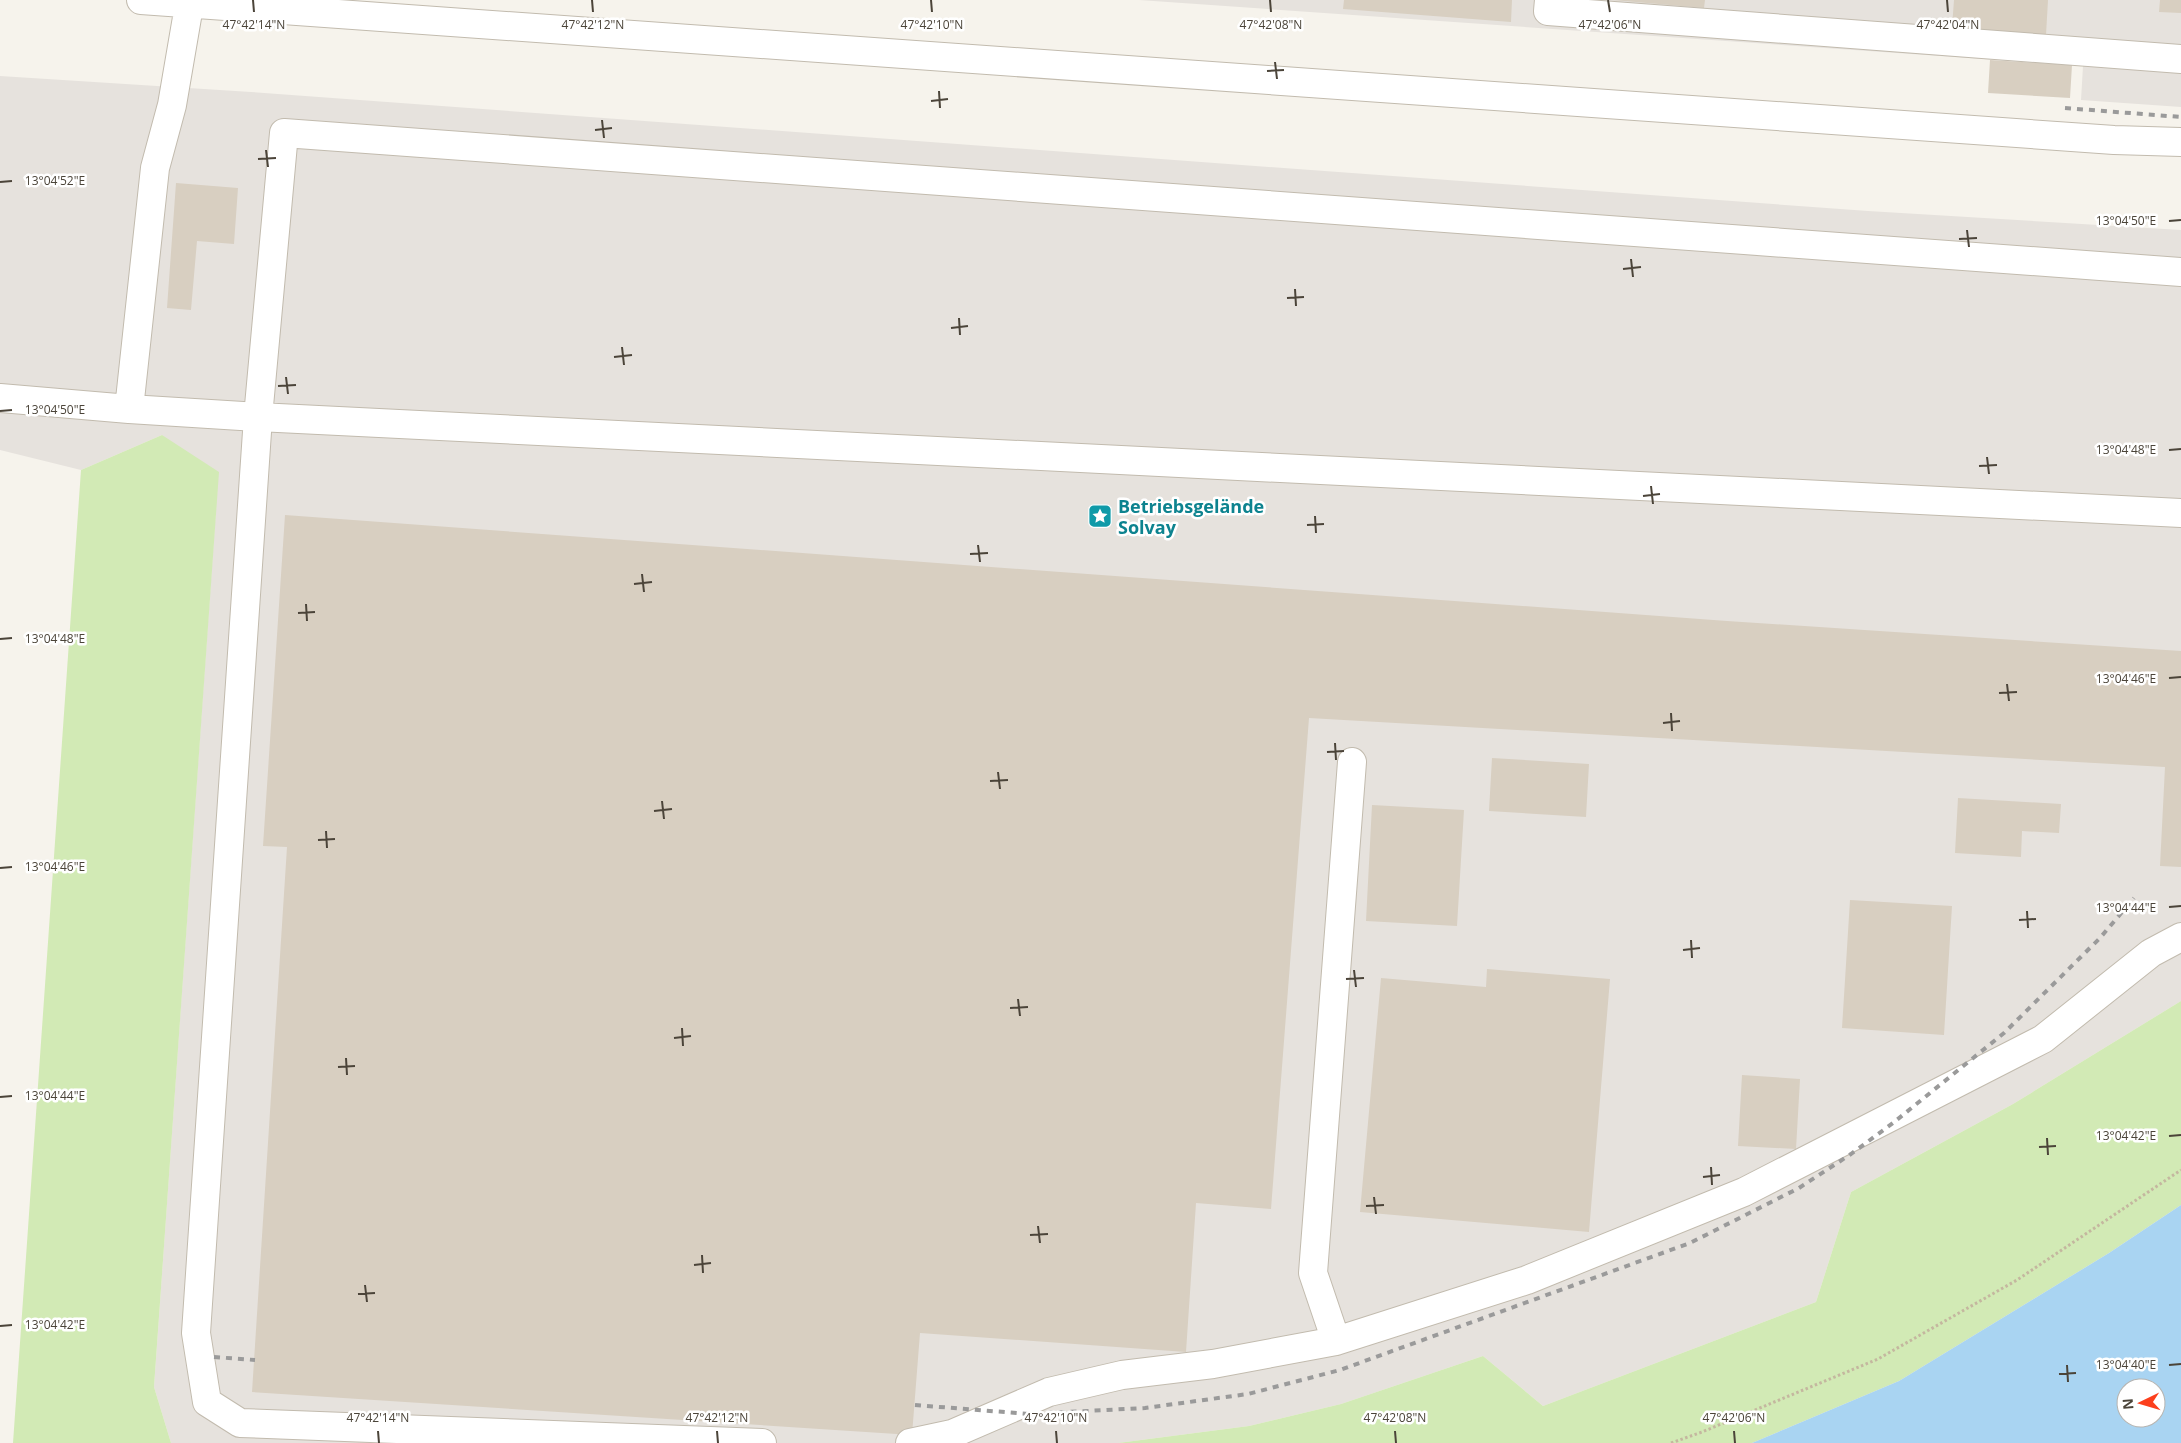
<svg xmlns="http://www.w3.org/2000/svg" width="2181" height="1443" font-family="'Open Sans',sans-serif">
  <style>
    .industrial { fill: #e6e2dd }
    .green { fill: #d2eab5 }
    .water { fill: #a9d4f2; fill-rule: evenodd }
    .building { fill: #d8cfc1 }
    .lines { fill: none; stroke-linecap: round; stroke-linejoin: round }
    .minor-casing { stroke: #c2bbae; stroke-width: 30 }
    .path { stroke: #c4b79f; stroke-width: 3; stroke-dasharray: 2.5 2.5; stroke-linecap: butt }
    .minor { stroke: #fff; stroke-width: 28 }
    .rail { stroke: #9a9a9a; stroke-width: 4; stroke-dasharray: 6 6; stroke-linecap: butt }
    .ticks { fill: none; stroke: #4b4439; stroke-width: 2 }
    .labels { text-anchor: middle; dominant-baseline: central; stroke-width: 5; stroke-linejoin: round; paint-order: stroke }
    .culture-label { font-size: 18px; font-weight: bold; fill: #0d838f; stroke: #fff; text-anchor: start }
    .ticks-label { font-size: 12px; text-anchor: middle; fill: #4b4439; stroke: #fff; stroke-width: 5; stroke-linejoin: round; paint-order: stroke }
  </style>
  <rect width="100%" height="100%" fill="#f6f3ec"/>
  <path class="industrial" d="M1139,0h1042v107l-100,-7 2,-34z
    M0,76l251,16 1617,119 313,19v771l-168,103 -162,88 -35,110 -273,104 -60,-50 -142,48 -92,22 -131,17h-947l-17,-56 62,-878 -54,-74 -81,35 -81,-20z"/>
  <path class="green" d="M162,435l57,37 -65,915 17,56h-158l68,-973z
    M2181,1001v204l-72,48 -210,128 -147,62h-634l131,-17 92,-22 142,-48 60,50 273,-104 35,-110 162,-88z"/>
  <path class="water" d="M2181,1205v238h-429l147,-62 210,-128zM2126,1388h30v30h-30z"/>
  <path class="building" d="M1344,0h168l-1,22 -168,-13z
    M1613,0h92l-1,8z
    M1954,0h94l-2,35 -94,-8z
    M2160,0h21v13l-22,-1z
    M1990,60l82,5 -2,33 -82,-5z
    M176,183l62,5 -4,56 -37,-3 -6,69 -24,-2z
    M285,515l1442,106 454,30v216l-21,-1 5,-99 -856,-49 -38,491 -75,-6 -10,149 -266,-19 -8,102 -660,-43 35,-545 -24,-1z
    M1492,758l97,6 -3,53 -97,-6z
    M1958,798l103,6 -2,29 -37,-2 -1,26 -66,-4z
    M1372,805l92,5 -7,116 -91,-5z
    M1850,900l102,6 -8,129 -102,-7z
    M1487,969l123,10 -21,253 -229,-20 21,-234 105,9z
    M1742,1075l58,4 -4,70 -58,-3z"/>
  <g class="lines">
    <g class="minor-casing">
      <path id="minor" d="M141,0l1973,140 67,2
        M190,0l-18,105 -17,63 -26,241 129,8 -62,916 11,69 33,21 522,20
        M1549,0l-1,11 633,48
        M2181,272l-1897,-139 -26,284 1923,96
        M0,398l129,11
        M1336,1341l-23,-68 39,-511
        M910,1443l42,-9 97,-42 73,-17 91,-11 123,-23 191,-61 217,-88 299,-153 108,-86 30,-16"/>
    </g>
    <path class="path" d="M1671,1443l31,-11 176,-73 139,-79 164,-110"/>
    <use href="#minor" class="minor"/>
    <path class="rail" d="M2065,108l116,9
      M214,1357l41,3
      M915,1405l114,9 116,-6 103,-14 92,-24 350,-127 109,-55 52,-34 42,-31 111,-90 96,-95 34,-40"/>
  </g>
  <path class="ticks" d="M253,0l1,12M592,0l1,12M931,0l1,12M1270,0l1,12M1608,0l2,12M1947,0l1,12M1275,62l2,17M1267,71l17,-1M939,91l1,17M931,101l17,-2M602,120l2,18M595,130l17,-2M266,150l2,17M258,159l18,-1M0,182l12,-1M2169,221l12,-1M1967,230l2,17M1959,239l18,-1M1631,259l2,18M1623,269l18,-2M1295,289l1,17M1287,298l17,-1M959,318l1,17M951,328l17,-2M622,347l2,18M614,357l18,-2M286,377l2,17M278,386l18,-1M0,411l12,-1M2169,450l12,-1M1987,457l2,17M1979,466l18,-1M1651,486l2,18M1643,496l17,-2M1315,516l1,17M1307,525l17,-1M978,545l2,17M970,554l18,-1M642,574l2,18M634,584l18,-2M306,604l1,17M298,613l17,-1M0,639l12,-1M2169,678l12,-1M2007,684l2,17M1999,693l18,-1M1671,713l1,18M1663,723l17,-2M1335,743l1,17M1327,752l17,-1M998,772l2,17M990,781l18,-1M662,801l2,18M654,811l18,-2M326,831l1,17M318,840l17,-1M0,868l12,-1M2169,907l12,-1M2027,911l1,17M2019,920l17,-1M1691,940l1,18M1683,950l17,-2M1354,970l2,17M1346,979l18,-1M1018,999l2,17M1010,1008l18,-1M682,1028l1,18M674,1038l17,-2M346,1058l1,17M338,1067l17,-1M0,1097l12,-1M2169,1136l12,-1M2047,1138l1,17M2039,1147l17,-1M1711,1167l1,18M1703,1177l17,-2M1374,1197l2,17M1366,1206l18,-1M1038,1226l2,17M1030,1235l18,-1M702,1255l1,18M694,1265l17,-2M365,1285l2,17M358,1294l17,-1M0,1326l12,-1M2067,1365l1,17M2169,1365l12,-1M2059,1374l17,-1M378,1431l1,12M717,1431l1,12M1056,1431l1,12M1395,1431l1,12M1734,1431l1,12"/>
  <defs>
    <g id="sight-square" transform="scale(1.25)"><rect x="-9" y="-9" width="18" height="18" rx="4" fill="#0f9aa8" stroke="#fff"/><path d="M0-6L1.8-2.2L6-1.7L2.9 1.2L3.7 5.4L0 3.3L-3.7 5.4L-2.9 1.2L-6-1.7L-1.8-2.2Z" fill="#fff"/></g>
  </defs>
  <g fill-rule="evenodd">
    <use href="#sight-square" x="1100" y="516"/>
  </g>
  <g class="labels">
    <g class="culture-label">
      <text x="1118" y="506">Betriebsgelände<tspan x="1118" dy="21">Solvay</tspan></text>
    </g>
  </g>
  <g class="ticks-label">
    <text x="254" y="29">47°42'14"N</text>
    <text x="593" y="29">47°42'12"N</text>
    <text x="932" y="29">47°42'10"N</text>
    <text x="1271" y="29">47°42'08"N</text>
    <text x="1610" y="29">47°42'06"N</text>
    <text x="1948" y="29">47°42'04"N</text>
    <text x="55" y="185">13°04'52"E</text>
    <text x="2126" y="225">13°04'50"E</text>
    <text x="55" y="414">13°04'50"E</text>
    <text x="2126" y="454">13°04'48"E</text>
    <text x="55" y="643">13°04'48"E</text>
    <text x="2126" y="683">13°04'46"E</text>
    <text x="55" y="871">13°04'46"E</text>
    <text x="2126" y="912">13°04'44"E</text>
    <text x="55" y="1100">13°04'44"E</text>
    <text x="2126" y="1140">13°04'42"E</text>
    <text x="55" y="1329">13°04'42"E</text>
    <text x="2126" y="1369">13°04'40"E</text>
    <text x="378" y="1422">47°42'14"N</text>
    <text x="717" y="1422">47°42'12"N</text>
    <text x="1056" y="1422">47°42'10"N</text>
    <text x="1395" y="1422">47°42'08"N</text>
    <text x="1734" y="1422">47°42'06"N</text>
  </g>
  <g transform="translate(2141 1403) rotate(265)"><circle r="24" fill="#ffffff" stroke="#b7b4b0"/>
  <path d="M0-4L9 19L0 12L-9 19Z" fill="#fc3f1d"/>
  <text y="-8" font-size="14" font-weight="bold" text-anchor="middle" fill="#4b4439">N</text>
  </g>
</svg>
